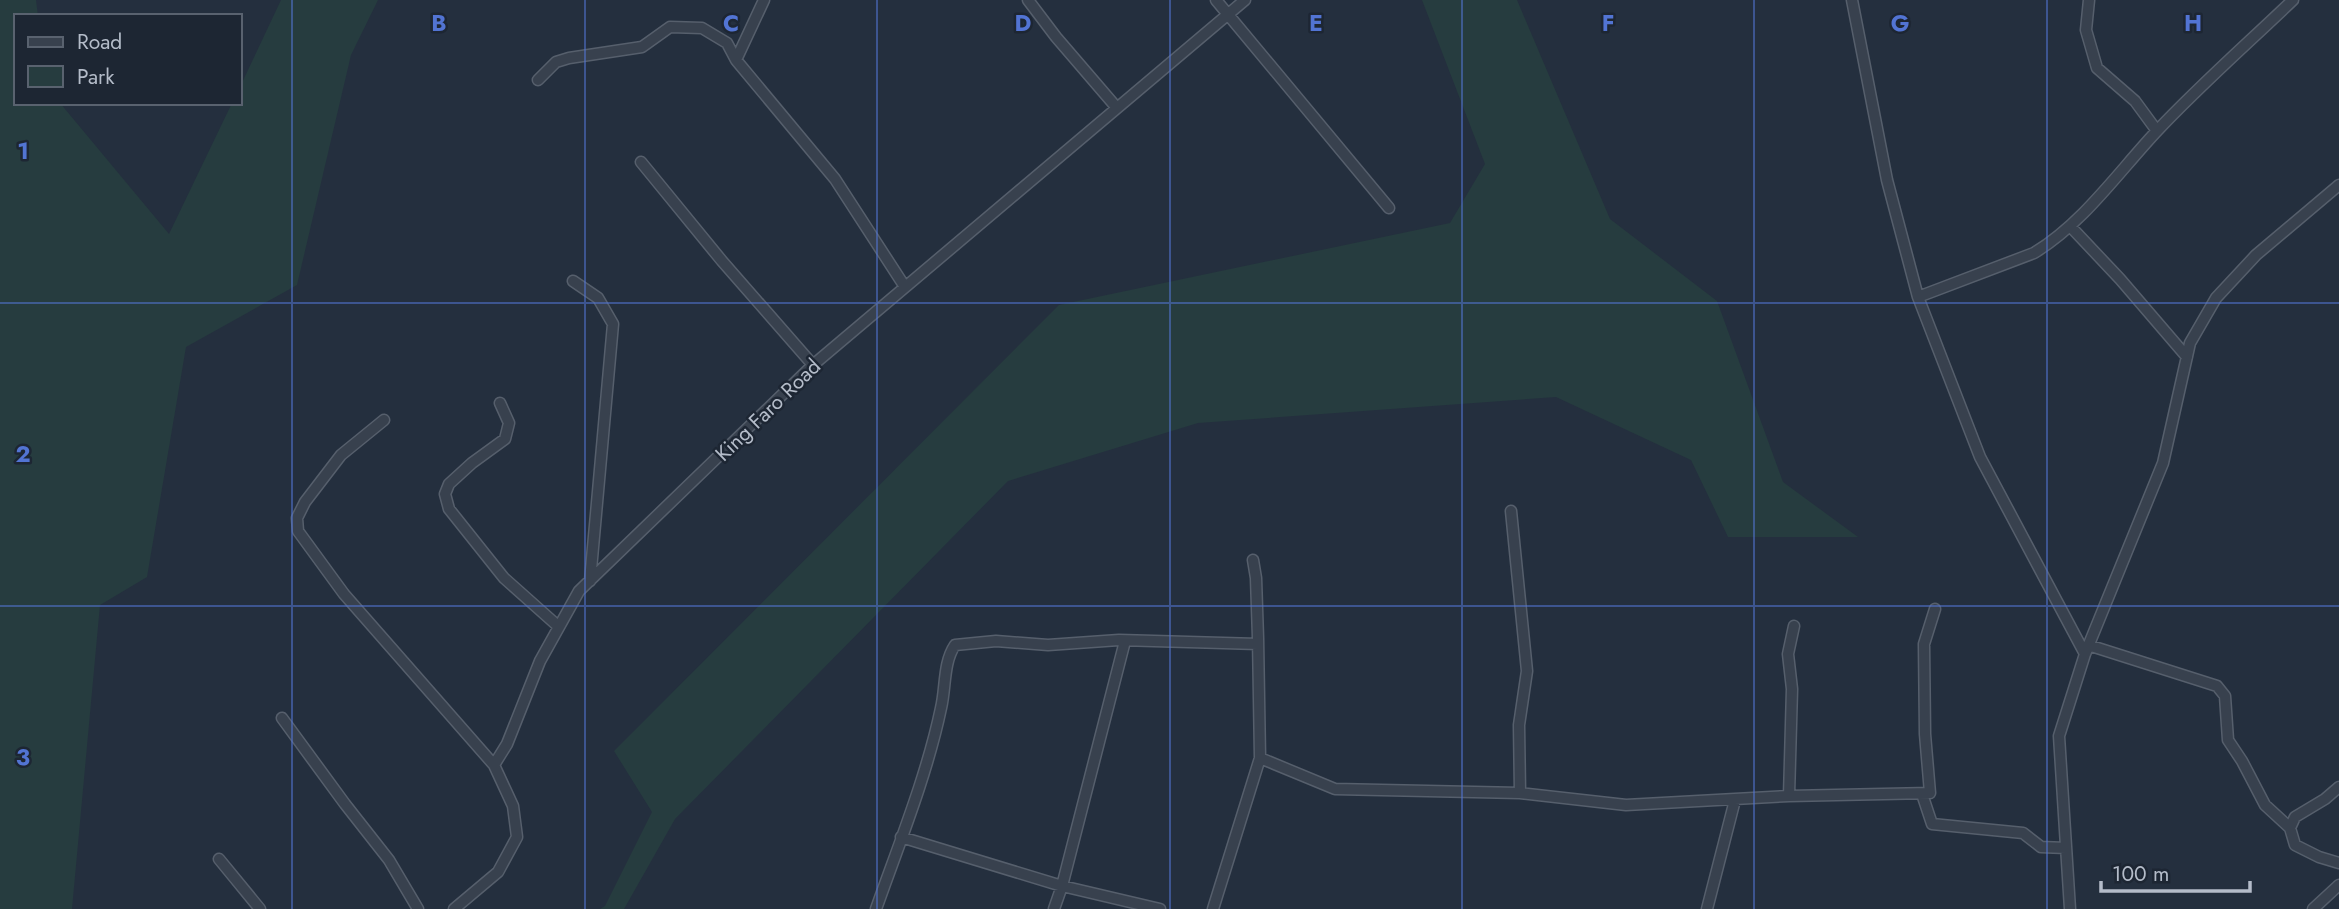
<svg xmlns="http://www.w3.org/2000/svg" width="2339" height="909" font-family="Jost,sans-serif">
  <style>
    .green { fill: #263c3f }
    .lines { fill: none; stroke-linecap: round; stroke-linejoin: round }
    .minor-casing { stroke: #565f6c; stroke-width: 13 }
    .minor { stroke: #38414e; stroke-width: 10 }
    .grid { fill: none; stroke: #5274d3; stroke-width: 2; stroke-opacity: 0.55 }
    .labels { text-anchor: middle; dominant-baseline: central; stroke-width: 5; stroke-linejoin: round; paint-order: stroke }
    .street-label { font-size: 21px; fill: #b4bcc9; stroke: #1d2633 }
    .grid-label { font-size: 23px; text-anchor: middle; font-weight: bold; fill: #5274d3; stroke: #1d2633; stroke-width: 5; stroke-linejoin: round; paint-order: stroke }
  </style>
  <rect width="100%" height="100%" fill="#242f3e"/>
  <path class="green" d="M0,0h36l2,16h-22v87h44l109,131 63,-131h8v-16l41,-87h97l-27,55 -54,230 -111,62 -39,230 -47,28 -28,304h-72z
    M1422,0h95l93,219 107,82 66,181 75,55h-130l-37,-77 -135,-63 -358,26 -190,58 -333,338 -51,90h-24l5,-3 47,-94 -38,-61 445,-446 391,-82 35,-59z"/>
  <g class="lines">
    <g class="minor-casing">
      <path id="minor" d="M1028,0l28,37 61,71
        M1216,0l173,208
        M1852,0l35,180 31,117 62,160 105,197
        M2089,0l-3,30 11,38 38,33 22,30
        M736,60l28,-60
        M538,80l18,-18 13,-4 73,-11 28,-20 32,1 25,15 9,17 99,119 70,108
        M641,162l81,99 91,104
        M2070,226l50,53 67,78
        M573,281l25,17 15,26 -23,257
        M1918,297l116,-44c48,-29 83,-79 121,-120 43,-46 92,-89 138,-133
        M500,403l9,20 -4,16 -33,24 -23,21 -4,10 4,15 55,69 55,49
        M384,420l-43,35 -36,47 -8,16 1,13 46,63 150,171
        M1511,511l16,160 -8,54 1,68
        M2088,645l129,41 8,10 3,44 14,21 23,44 25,23
        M282,718l63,86 44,56 29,49
        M1260,758l75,31 185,4 106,12 163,-9 141,-3 -5,-59 -1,-90 11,-35
        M2339,787l-14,12 -30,18 -5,11 5,17 24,12 20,6
        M1922,794l10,30 91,9 18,14 25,1
        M1789,796l3,-107 -4,-35 6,-28
        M901,837l161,49 98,23
        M219,859l41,50
        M454,909l44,-37 19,-35 -4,-31 -19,-41 13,-21 33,-83 39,-70 234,-226 432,-365
        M876,909c23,-65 51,-134 65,-201 5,-21 2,-45 14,-63l41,-4 52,4 71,-5 139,4
        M1054,909l8,-23 63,-245
        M1213,909l47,-151 -2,-120 -2,-60 -3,-18
        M1707,909l28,-109
        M2070,909l-11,-173 26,-82 78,-191 27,-120 26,-45 40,-43 83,-70
        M2313,909l26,-24"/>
    </g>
    <use href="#minor" class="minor"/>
  </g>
  <path class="grid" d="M292,0v909M585,0v909M877,0v909M1170,0v909M1462,0v909M1754,0v909M2047,0v909M0,303h2339M0,606h2339"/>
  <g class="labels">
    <g class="street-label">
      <text transform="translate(768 410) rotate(-44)">King Faro Road</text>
    </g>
  </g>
  <g class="grid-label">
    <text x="439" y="31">B</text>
    <text x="731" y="31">C</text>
    <text x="1023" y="31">D</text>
    <text x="1316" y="31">E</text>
    <text x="1608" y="31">F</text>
    <text x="1900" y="31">G</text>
    <text x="2193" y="31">H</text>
    <text x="23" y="159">1</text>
    <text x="23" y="462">2</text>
    <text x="23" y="765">3</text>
  </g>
  <rect x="14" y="14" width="228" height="91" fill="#1d2633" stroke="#59626f" stroke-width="2"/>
  <rect x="28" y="37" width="35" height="10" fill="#38414e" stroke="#59626f" stroke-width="2"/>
  <text x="77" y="49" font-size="21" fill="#b4bcc9">Road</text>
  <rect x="28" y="66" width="35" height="21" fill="#263c3f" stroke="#59626f" stroke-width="2"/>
  <text x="77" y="84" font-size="21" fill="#b4bcc9">Park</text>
  <path d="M2101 881v10h149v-10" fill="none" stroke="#b4bcc9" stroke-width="3.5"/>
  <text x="2112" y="881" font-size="21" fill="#b4bcc9" stroke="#1d2633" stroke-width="5" paint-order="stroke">100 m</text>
</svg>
